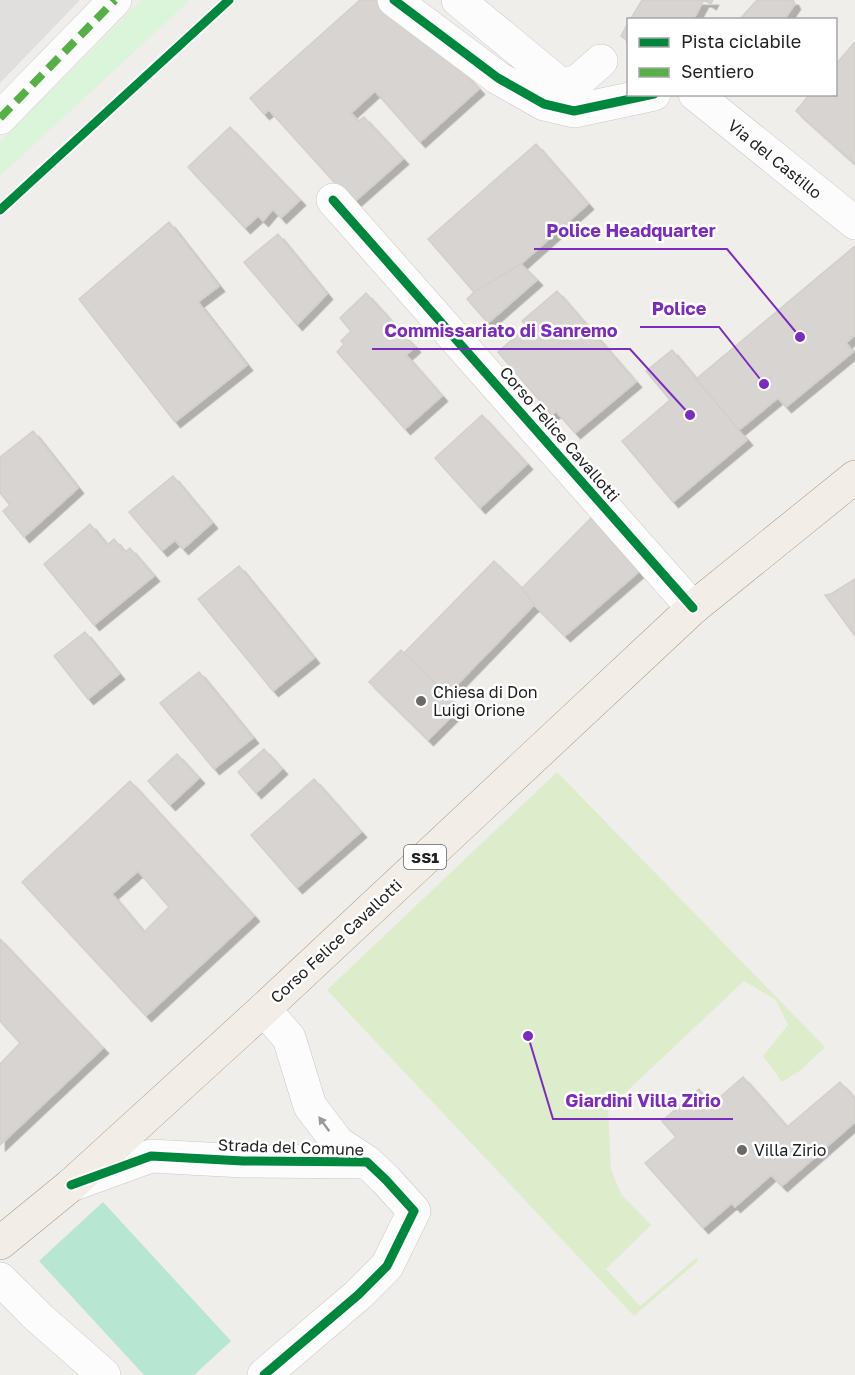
<svg xmlns="http://www.w3.org/2000/svg" width="855" height="1375" font-family="'Golos Text',sans-serif">
  <style>
    .grass { fill: #ddeccb }
    .park { fill: #daf5da }
    .pitch { fill: #b7e6d2 }
    .parking { fill: #e0dfde }
    .building { fill: #d7d4d2; stroke: #d3d0cc; stroke-width: 1.5; fill-rule: evenodd; filter: url(#shadow) }
    .lines { fill: none; stroke-linecap: round; stroke-linejoin: round }
    .minor-casing { stroke: #c9c8c7; stroke-width: 34 }
    .major-casing { stroke: #a79c86; stroke-width: 34 }
    .minor { stroke: #fdfcfc; stroke-width: 33 }
    .major { stroke: #f3ede7; stroke-width: 33 }
    .quiet { stroke: #55b145; stroke-width: 8; stroke-dasharray: 15 8; stroke-linecap: butt }
    .cycleway-casing { stroke: #fff; stroke-width: 13 }
    .cycleway { stroke: #00873e; stroke-width: 9 }
    .oneway { fill: #9a9a9a }
    .poi-dot { fill: #6a6968; stroke: #fff; stroke-width: 2 }
    .labels { text-anchor: middle; dominant-baseline: central; stroke-width: 5; stroke-linejoin: round; paint-order: stroke }
    .shield { fill: #fff; stroke: #646464; stroke-width: 1.5 }
    .shield-label { font-size: 15px; font-weight: bold; fill: #222 }
    .street-label { font-size: 16px; fill: #222; stroke: #fff }
    .poi-label { font-size: 16px; fill: #222; stroke: #fff; text-anchor: start }
    .leader { fill: none; stroke: #7b2cbf; stroke-width: 2 }
    .callout-dot { fill: #7b2cbf; stroke: #fff; stroke-width: 2 }
    .callout-label { font-size: 18px; text-anchor: middle; font-weight: bold; fill: #7b2cbf; stroke: #fff; stroke-width: 5; stroke-linejoin: round; paint-order: stroke }
  </style>
  <defs>
    <filter id="shadow"><feDropShadow dx="5.5" dy="5.5" stdDeviation="0" flood-color="#0004"/></filter>
  </defs>
  <rect width="100%" height="100%" fill="#f0eeeb"/>
  <path class="grass" d="M557,772l268,275 -24,23 -19,12 -19,-26 25,-31 -12,-25 -32,-19 -136,128 3,60 10,25 30,31 -45,44 34,37 56,-48 2,3 -64,55 -307,-326z"/>
  <path class="park" d="M141,0h49l-190,176v-34z"/>
  <path class="pitch" d="M103,1202l128,139 -37,34h-50l-105,-114z"/>
  <path class="parking" d="M0,0h80l-80,83z"/>
  <path class="building" d="M360,0h22l40,27 57,62 -59,53 -45,-51 -24,22 7,8 6,-4 39,42 -50,44 -84,-93 -5,4 -14,-16z
    M642,0h71l-2,4 -7,-4 -11,20h-63z
    M757,0h36l2,4 -11,16h-45z
    M628,23v18l-7,-5z
    M854,43l1,1v120l-59,-53 14,-17h26v-30z
    M230,127l70,73 -19,18 -8,-9 -10,12 -5,-5 -13,12 -57,-61z
    M536,144l52,60 -67,60 -47,28 -46,-53z
    M169,222l50,64 -21,16 49,63 -72,57 -96,-123z
    M278,234l49,60 -30,31 -53,-63z
    M855,246v89l-9,8 7,9 -67,55 -8,-9 -39,32 -43,-51z
    M521,264l16,16 -49,43 -21,-24 7,-7z
    M557,291l79,91 -61,51 -19,-22 -4,4 -54,-63 29,-26 -5,-5z
    M366,293l49,54 -9,8 36,41 -37,33 -68,-77 7,-8 -3,-3 10,-10 -11,-13z
    M672,350l75,90 -74,62 -51,-61 48,-41 -24,-29z
    M482,415l45,49 -47,44 -45,-50z
    M33,431l45,57 -54,49 -21,-26 7,-6 -10,-12v-36z
    M173,476l39,47 -29,26 -8,-9 -13,11 -33,-39z
    M592,517l51,51 -78,68 -31,-31 -12,-17z
    M90,524l17,21 7,-6 11,13 5,-4 24,28 -60,49 -50,-61z
    M494,561l28,27 12,17 -87,90 -43,-42z
    M239,566l75,92 -41,33 -75,-92z
    M855,579v57l-30,-41 6,-1z
    M85,632l34,42 -31,25 -34,-43z
    M401,650l59,58 -32,32 -59,-58z
    M199,672l54,66 -39,31 -54,-66z
    M264,749l18,20 -26,24 -18,-21z
    M177,754l22,24 -29,27 -22,-24z
    M314,779l47,53 -64,56 -46,-53z
    M130,781l124,135 -108,100 -124,-134zM138,871l31,36 -25,25 -32,-38z
    M0,939l103,109 -103,97v-81l20,-21 -20,-22z
    M743,1077l44,50 53,-45 15,17v23l-73,64 -11,-11 -36,32 -3,-4 -29,25 -58,-65 31,-26 -14,-16 37,-32 13,15z"/>
  <g class="lines">
    <g class="minor-casing">
      <path id="minor" d="M394,0l104,78 46,26 30,7 80,-17
        M458,0l102,84 17,-2 24,-21
        M695,94l160,129
        M0,118l115,-118
        M333,200l360,408
        M264,1009l25,29 21,68 28,37 29,19
        M71,1185l80,-29 92,5 124,1 19,18 28,31 -27,55 -29,29 -94,80
        M0,1279l37,37 67,59"/>
    </g>
    <g class="major-casing">
      <path id="major" d="M0,1243l71,-58 193,-176 429,-401 162,-131"/>
    </g>
    <use href="#minor" class="minor"/>
    <use href="#major" class="major"/>
    <path class="quiet" d="M0,118l115,-118"/>
    <g class="cycleway-casing">
      <path id="cycleway" d="M394,0l104,78 46,26 30,7 80,-17
        M333,200l360,408
        M0,210l229,-210
        M71,1185l80,-29 92,5 124,1 19,18 28,31 -27,55 -29,29 -94,80"/>
    </g>
    <use href="#cycleway" class="cycleway"/>
  </g>
  <defs><path id="oneway-solid" d="M-6-.8H1V-3.2L6.5 0L1 3.2V.8H-6Z" transform="scale(1.5)"/></defs>
  <use class="oneway" href="#oneway-solid" transform="translate(324 1124) rotate(-126)"/>
  <g class="poi-dot">
    <circle cx="421" cy="701" r="6"/>
    <circle cx="742" cy="1150" r="6"/>
  </g>
  <g class="labels">
    <rect class="shield" x="404" y="845" width="42" height="24" rx="4.5"/>
    <g class="shield-label">
      <text x="425" y="857">SS1</text>
    </g>
    <g class="street-label">
      <text transform="translate(775 159) rotate(39)">Via del Castillo</text>
      <text transform="translate(560 434) rotate(49)">Corso Felice Cavallotti</text>
      <text transform="translate(336 941) rotate(-43)">Corso Felice Cavallotti</text>
      <text transform="translate(291 1147) rotate(2)">Strada del Comune</text>
    </g>
    <g class="poi-label">
      <text x="433" y="692">Chiesa di Don<tspan x="433" dy="18">Luigi Orione</tspan></text>
      <text x="754" y="1150">Villa Zirio</text>
    </g>
  </g>
  <path class="leader" d="M800 337L727 249H534M764 384L719 327H640M690 415L630 349H372M528 1036L553 1119H733"/>
  <g class="callout-dot">
    <circle cx="800" cy="337" r="6"/>
    <circle cx="764" cy="384" r="6"/>
    <circle cx="690" cy="415" r="6"/>
    <circle cx="528" cy="1036" r="6"/>
  </g>
  <g class="callout-label">
    <text x="631" y="237">Police Headquarter</text>
    <text x="679" y="315">Police</text>
    <text x="501" y="337">Commissariato di Sanremo</text>
    <text x="643" y="1107">Giardini Villa Zirio</text>
  </g>
  <rect x="627" y="18" width="210" height="78" fill="#ffffff" stroke="#a7a7a7" stroke-width="1.5"/>
  <rect x="639" y="38" width="30" height="9" fill="#00873e" stroke="#a7a7a7" stroke-width="1.5"/>
  <text x="681" y="48" font-size="18" fill="#222222">Pista ciclabile</text>
  <rect x="639" y="68" width="30" height="9" fill="#55b145" stroke="#a7a7a7" stroke-width="1.5"/>
  <text x="681" y="78" font-size="18" fill="#222222">Sentiero</text>
</svg>
